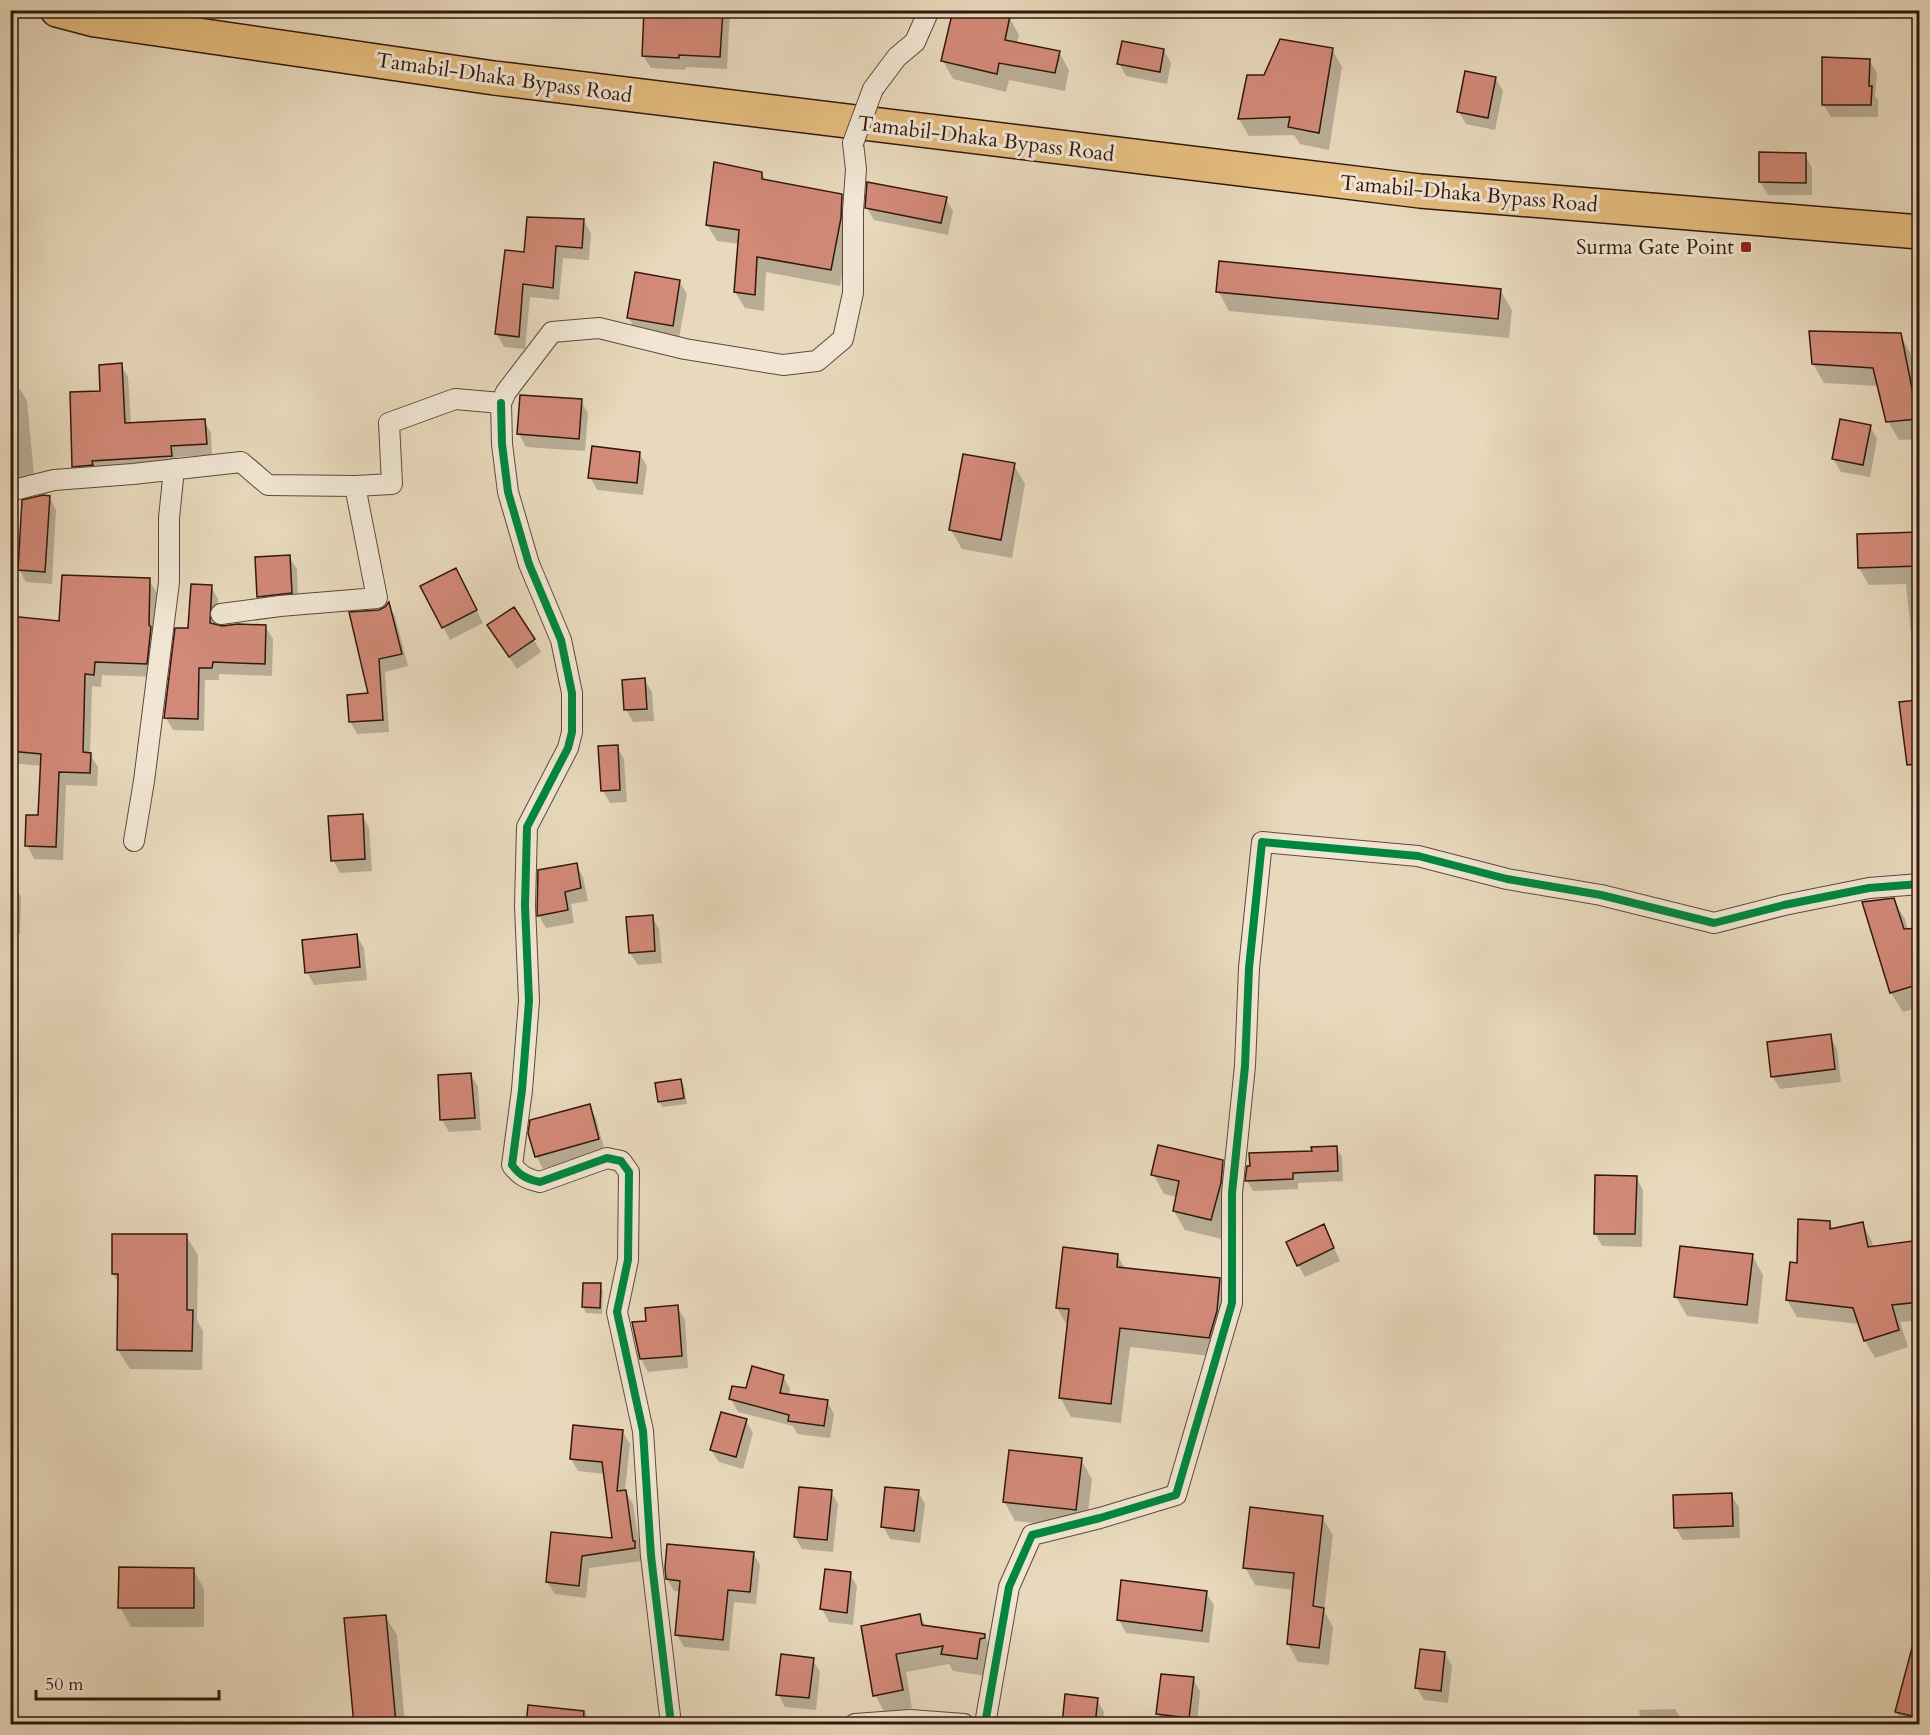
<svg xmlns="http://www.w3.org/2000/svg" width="1930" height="1735" font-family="Cardo,serif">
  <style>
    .shadow { fill: #0003 }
    .building { fill: #d28978; stroke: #33170d; stroke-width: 1.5 }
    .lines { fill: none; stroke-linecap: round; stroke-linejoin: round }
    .minor-casing { stroke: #604839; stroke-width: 22 }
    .trunk-casing { stroke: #33170d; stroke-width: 36 }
    .minor { stroke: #f0e6d3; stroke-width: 20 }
    .trunk { stroke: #e4bc7e; stroke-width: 33 }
    .minor-bridge-casing { stroke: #604839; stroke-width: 22; stroke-linecap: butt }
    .minor-bridge { stroke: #f0e6d3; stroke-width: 20 }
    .cycleway-casing { stroke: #f0e6d3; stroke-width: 11 }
    .cycleway { stroke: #00873e; stroke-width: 8 }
    .poi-dot { fill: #8f2418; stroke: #f0e6d3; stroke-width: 2 }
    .labels { text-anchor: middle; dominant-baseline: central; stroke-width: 6; stroke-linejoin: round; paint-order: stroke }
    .street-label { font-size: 21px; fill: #33170d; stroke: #f0e6d3 }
    .poi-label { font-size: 21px; fill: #33170d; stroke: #f0e6d3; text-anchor: end }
  </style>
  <rect width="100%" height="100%" fill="#e8d9bc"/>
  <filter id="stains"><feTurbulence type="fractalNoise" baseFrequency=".00333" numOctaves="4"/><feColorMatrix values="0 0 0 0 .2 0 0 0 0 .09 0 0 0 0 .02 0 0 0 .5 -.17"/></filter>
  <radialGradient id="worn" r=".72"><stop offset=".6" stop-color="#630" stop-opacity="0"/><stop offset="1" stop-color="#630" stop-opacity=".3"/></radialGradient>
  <path class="shadow" d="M646,10h84l-3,59 -41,-2 -1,3 -34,-2 -8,-12z
    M1009,17l10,18 -2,9 42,8 10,18 -4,21 -56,-11 -3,12 -53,-13 -10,-18z
    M1332,49l10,18 -13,83 -29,-6 -6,-9 -45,1 -10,-17 26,-43z
    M1164,51l7,12 -4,21 -41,-8 -7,-13z
    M1869,60l8,13 -2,23 3,4v17h-47l-8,-13z
    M1495,78l8,13 -8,39 -29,-6 -7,-12z
    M1805,155l7,13v27h-44l-8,-13z
    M761,173l5,8 75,14 10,17 -1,23 -10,51 -74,-14 -2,39 -19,-3 -10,-16 5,-48 -23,-3 -10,-16z
    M946,199l7,12 -5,24 -74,-15 -7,-12z
    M584,221l7,13 -2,26 -26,-2 -4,42 -29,-3 -5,52 -21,-2 -7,-13 28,-80z
    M679,281l8,13 -8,44 -43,-7 -7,-13z
    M1500,290l12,20 -3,28 -280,-27 -11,-20z
    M1900,335l11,19 9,42v43l-21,1 -11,-19 -9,-35 -55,-3 -11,-19z
    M121,365l7,12 3,47 73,-3 7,12 1,22 -35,2 1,11 -97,10 -7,-12 28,-74z
    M20,389l7,12 8,85 -18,4 -7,-11v-89z
    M581,401l7,12 -3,38 -59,-4 -7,-13z
    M1870,426l7,13 -7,38 -29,-5 -8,-13z
    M639,453l8,13 -4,29 -46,-5 -7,-13z
    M1014,465l11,19 -13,74 -50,-9 -11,-19z
    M49,497l7,13 -4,74 -26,-2 -7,-13z
    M1920,533v235l-3,1 -10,-17 11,-50 -12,-118 -37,1 -10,-17z
    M289,557l8,12 1,36 -32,4 -7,-12z
    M149,580l8,13 -3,84 -52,-2 -1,12 -9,-1 -2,68 8,13 -1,19 -31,-1 -3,75 -29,-1 -7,-14 13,-29 2,-50 -32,-3v-144l50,4z
    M462,582l21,41 -33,17 -28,-53z
    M211,587l7,12 -1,27h48l8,13 -1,37 -53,-2v6h-14l-1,51 -31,-1 -7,-12 23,-88z
    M388,605l7,11 13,50 -23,6 4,60 -32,2 -7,-13 20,-26 9,-84 7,-3z
    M496,638l38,2 7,12 -24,17z
    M645,680l7,12 2,29 -21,1 -7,-13z
    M617,747l7,12 3,43 -17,1 -7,-12z
    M362,815l7,13 3,43 -32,2 -7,-13z
    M576,865l7,12 5,24 -17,3 3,19 -28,5 -7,-12z
    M10,884h4l7,13 -1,37 -10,-1z
    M1893,900l12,19 3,11 12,-1v78l-17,5 -12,-19z
    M652,916l7,13 3,34 -24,2 -8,-12z
    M357,936l7,12 3,32 -53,5 -7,-13z
    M1830,1036l7,13 4,33 -61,7 -8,-13z
    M471,1075l7,12 3,43 -32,2 -7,-12z
    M680,1081l4,5 3,18 -24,3 -4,-5z
    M589,1106l7,12 9,34 -62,17 -7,-13z
    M1336,1147l6,10 1,24 -45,2v6l-45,2 -6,-10 1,-13z
    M1222,1161l12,20 -3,22 -9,36 -37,-9 -11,-19 3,-14 -13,-3 -11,-20z
    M1636,1177l7,13 -1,57 -40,-1 -7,-13z
    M1829,1222l5,8 28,-6 10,17 1,6 47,-5v78l-20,2 8,25 -33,11 -10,-17 -5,-17 -63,-7 -10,-17 11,-36z
    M186,1236l12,19 -1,65 6,11 -1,39 -72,-1 -12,-19 1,-66 -6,-10z
    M1330,1239l10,22 -35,16 -7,-12z
    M1117,1255l9,15 93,10 11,19 -10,58 -90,-10 -9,76 -50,-6 -11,-20 8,-70 -11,-19z
    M1752,1255l11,20 -5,49 -71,-8 -11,-19z
    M584,1284l16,1 3,6 -1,23 -16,-1 -3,-6z
    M677,1307l8,13 3,48 -40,4 -7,-13 7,-36z
    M783,1376l7,13 -1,7 38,5 7,13 -4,24 -33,-4 -4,-8 -55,-14 -7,-13 16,-9z
    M746,1421l7,12 -10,36 -24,-7 -8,-12z
    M622,1431l8,13 -5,46 8,14 9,57 -53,7 -3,30 -31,-4 -8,-12 5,-48 62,6 -9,-66 -27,-3 -7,-12z
    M1081,1460l11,19 -6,50 -71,-8 -11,-20z
    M831,1491l7,13 -5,48 -31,-3 -7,-12z
    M918,1492l7,12 -5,39 -30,-4 -7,-13z
    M1731,1495l8,12 1,31 -57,2 -8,-13z
    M1322,1517l11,18 -9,76 9,16 -4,38 -31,-3 -10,-18 6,-54 -39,-5 -10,-18z
    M753,1553l7,12 -4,39 -22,-2 -5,49 -45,-4 -7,-12 4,-43 -7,-1 -7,-12z
    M193,1569l11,20v38h-73l-11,-20z
    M850,1574l7,12 -4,39 -24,-3 -7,-13z
    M1206,1593l8,12 -5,38 -83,-10 -7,-13z
    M385,1616l12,19 8,89h-50z
    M920,1616l6,11 58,8 10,18 -7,23 -34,-5 -4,-7 -43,8 6,36 -27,5 -10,-18 -13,-68z
    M1445,1653l7,13 -4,37 -24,-3 -7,-12z
    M1920,1655v69h-15l-9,-12z
    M813,1660l7,12 -4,38 -31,-3 -7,-13z
    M1193,1679l7,12 -3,33h-33l-6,-10z
    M1097,1700l7,12 -1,12h-40z
    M529,1707l56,5 7,12h-64z
    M1675,1709l9,15h-89v-5l45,-2 -1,-7z"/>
  <path class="building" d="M644,10h79l-3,47 -41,-2v3l-37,-2z
    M953,10h33l24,6 -5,24 55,11 -5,22 -56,-10 -2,11 -56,-13z
    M1280,39l53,9 -14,85 -31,-6 2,-10 -52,2 9,-44h17z
    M1122,41l42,8 -4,23 -43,-8z
    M1822,57l48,2 -1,27h3l-1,19h-49z
    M1465,71l31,6 -8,41 -31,-6z
    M1759,152l47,1v30l-47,-1z
    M714,162l48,10v7l80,15 -1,24 -10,52 -74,-13 -2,38 -21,-3 5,-62 -33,-5z
    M867,182l80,15 -6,26 -76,-15z
    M527,217l57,2 -2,29 -26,-2 -3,42 -30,-4 -4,53 -24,-3 10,-84 19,2z
    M1219,261l282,28 -3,30 -282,-27z
    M635,272l45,8 -7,46 -46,-8z
    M1809,331l92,2 17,86 -32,3 -13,-54 -61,-4z
    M122,363l3,60 80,-4 2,25 -36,2 1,10 -80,5 1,4 -21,2 -2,-75 30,-1 -1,-26z
    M520,395l62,4 -3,40 -62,-5z
    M1840,419l31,6 -8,40 -31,-6z
    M592,446l48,6 -3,31 -49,-5z
    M963,454l52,9 -14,77 -52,-10z
    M43,495l7,1 -5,76 -27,-2 4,-70z
    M1920,532v34l-62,2 -1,-34z
    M290,555l2,38 -35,4 -2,-40z
    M456,568l21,42 -35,18 -22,-42z
    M62,575l88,3 -1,47 2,2 -4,37 -52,-2 -1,13 -9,-1 -2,78 8,1 -1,20 -31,-1 -3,75 -31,-1 1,-31h12l3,-61 -31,-3v-135l49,5z
    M191,584l21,1 -2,38 12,3 16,-2 28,1 -1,39 -52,-2 -1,6h-13l-1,51 -34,-1 11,-90h13z
    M389,602l13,52 -23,5 4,61 -34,2 -2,-27 21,-2 -19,-81 30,-2 6,-3z
    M514,607l21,32 -26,18 -22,-32z
    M645,678l2,31 -23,1 -2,-30z
    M1918,700l2,64 -13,1 -8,-63z
    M618,745l2,45 -19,1 -3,-45z
    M363,814l2,45 -34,2 -3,-45z
    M577,863l4,25 -16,4 3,18 -31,6 1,-46z
    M1894,898l10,31 16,-1v56l-30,9 -28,-91z
    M653,915l2,36 -26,2 -3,-36z
    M357,934l3,33 -55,6 -3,-33z
    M1831,1034l4,35 -64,8 -4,-35z
    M471,1073l4,45 -35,2 -2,-45z
    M681,1079l3,19 -26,4 -3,-19z
    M590,1104l9,35 -64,18 -7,-24 2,-13z
    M1158,1145l65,15 -2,23 -10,37 -38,-9 6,-30 -28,-6z
    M1337,1146l1,25 -45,2v6l-48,2 2,-15h3l-1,-13 63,-2 -1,-4z
    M1595,1175l42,1 -2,58h-41z
    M1798,1219l32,2v8l33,-7 5,25 52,-7v62l-28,3 7,25 -35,11 -11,-33 -67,-8 4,-38 7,1z
    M1324,1224l10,24 -37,18 -11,-24z
    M112,1234h75v76h6l-1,41 -75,-1 1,-76h-6z
    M1680,1246l73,8 -6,51 -73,-8z
    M1063,1247l55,7 -1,13 103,11 -3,33 -8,27 -89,-10 -9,76 -52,-6 10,-89 -13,-1z
    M583,1283h18l-1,25 -18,-1z
    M678,1305l4,51 -42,3 -8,-37 14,-1 -1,-13z
    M752,1366l32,9 -4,18 48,7 -4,26 -36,-5 1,-6 -60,-16 3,-13 14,2z
    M721,1412l26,7 -11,38 -26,-7z
    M573,1425l50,5 -6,61 9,-1 7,51h2v7l-53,8 -3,30 -33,-4 5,-50 61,6 -10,-76 -32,-3z
    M1009,1450l73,8 -6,52 -73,-8z
    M799,1487l33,3 -5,50 -33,-3z
    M885,1487l34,3 -5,41 -33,-4z
    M1732,1493l1,33 -59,2 -1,-33z
    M1250,1507l73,9 -10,90 11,2 -5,40 -32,-4 7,-71 -51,-5z
    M667,1544l87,8 -4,40 -22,-2 -5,50 -48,-5 5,-54 -14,-2 -1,-11z
    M119,1567l75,1v40h-76z
    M825,1569l26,3 -4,41 -27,-4z
    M1121,1580l86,11 -5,40 -85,-11z
    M920,1614l2,11 63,9v4l-5,1 -3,20 -36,-5 2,-8 -47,8 7,36 -30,6 -12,-70z
    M386,1615l10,108 -42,2 -10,-107z
    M1913,1644h7v74l-25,-6z
    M1420,1649l25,3 -4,39 -26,-3z
    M781,1654l33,4 -5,40 -33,-3z
    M1161,1674l33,3 -5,41 -33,-4z
    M1065,1694l33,4 -3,27h-33z
    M528,1705l56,6 -1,14h-57z"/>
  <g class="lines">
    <g class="minor-casing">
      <path id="minor" d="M873,89l24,-32 18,-15 14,-32
        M501,403l1,41 6,48 21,72 32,76 11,53v39l-4,16 -41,79 -2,79 4,95 -7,89 -10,75c8,11 15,14 28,17l67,-24 14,3 8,11 -1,88 -11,52 26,119 8,125 20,168
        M10,491l44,-11 79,-6 108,-12 27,23 87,1 37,-2 -3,-61 66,-24 46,4 5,-11 46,-60 47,-4 86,21 98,16 34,-4 26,-22 10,-46v-82l3,-42 -3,-26
        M221,614l59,-8 97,-8 -22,-112
        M134,841l10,-60 25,-199v-64l5,-49
        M855,1724l55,-4 54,4
        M985,1724l24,-137 23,-52 68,-17 76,-23 56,-192v-110l13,-127 4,-98 13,-126 156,14 89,23 94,16 113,28 70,-18 85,-17 51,-4"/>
    </g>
    <g class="trunk-casing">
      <path id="trunk" d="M57,10l38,10 399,58 926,113 500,41"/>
    </g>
    <use href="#minor" class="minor"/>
    <use href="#trunk" class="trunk"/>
    <g class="minor-bridge-casing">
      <path id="minor-bridge" d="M853,143l20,-54"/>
    </g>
    <use href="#minor-bridge" class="minor-bridge"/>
    <g class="cycleway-casing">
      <path id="cycleway" d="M501,403l1,41 6,48 21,72 32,76 11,53v39l-4,16 -41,79 -2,79 4,95 -7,89 -10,75c8,11 15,14 28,17l67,-24 14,3 8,11 -1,88 -11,52 26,119 8,125 20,168
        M985,1724l24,-137 23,-52 68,-17 76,-23 56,-192v-110l13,-127 4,-98 13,-126 156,14 89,23 94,16 113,28 70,-18 85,-17 51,-4"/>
    </g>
    <use href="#cycleway" class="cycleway"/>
  </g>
  <rect class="poi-dot" x="1740" y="241" width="12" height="12" rx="3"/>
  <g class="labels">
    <g class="street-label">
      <text transform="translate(504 78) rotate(8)">Tamabil-Dhaka Bypass Road</text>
      <text transform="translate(986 139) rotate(7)">Tamabil-Dhaka Bypass Road</text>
      <text transform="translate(1469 194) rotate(5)">Tamabil-Dhaka Bypass Road</text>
    </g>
    <g class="poi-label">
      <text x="1734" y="247">Surma Gate Point</text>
    </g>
  </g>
  <rect width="1930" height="1735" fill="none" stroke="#e8d9bc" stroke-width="36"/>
  <rect x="12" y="12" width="1906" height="1711" fill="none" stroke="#33170d" stroke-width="3"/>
  <rect x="18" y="18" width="1894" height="1699" fill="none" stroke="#33170d" stroke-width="1.5"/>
  <path d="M36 1690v9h183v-9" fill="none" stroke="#33170d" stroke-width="3"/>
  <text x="45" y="1690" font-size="18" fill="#33170d" stroke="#f0e6d3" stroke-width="4.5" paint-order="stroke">50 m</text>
  <rect width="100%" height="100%" filter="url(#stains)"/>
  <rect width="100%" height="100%" fill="url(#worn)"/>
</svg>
